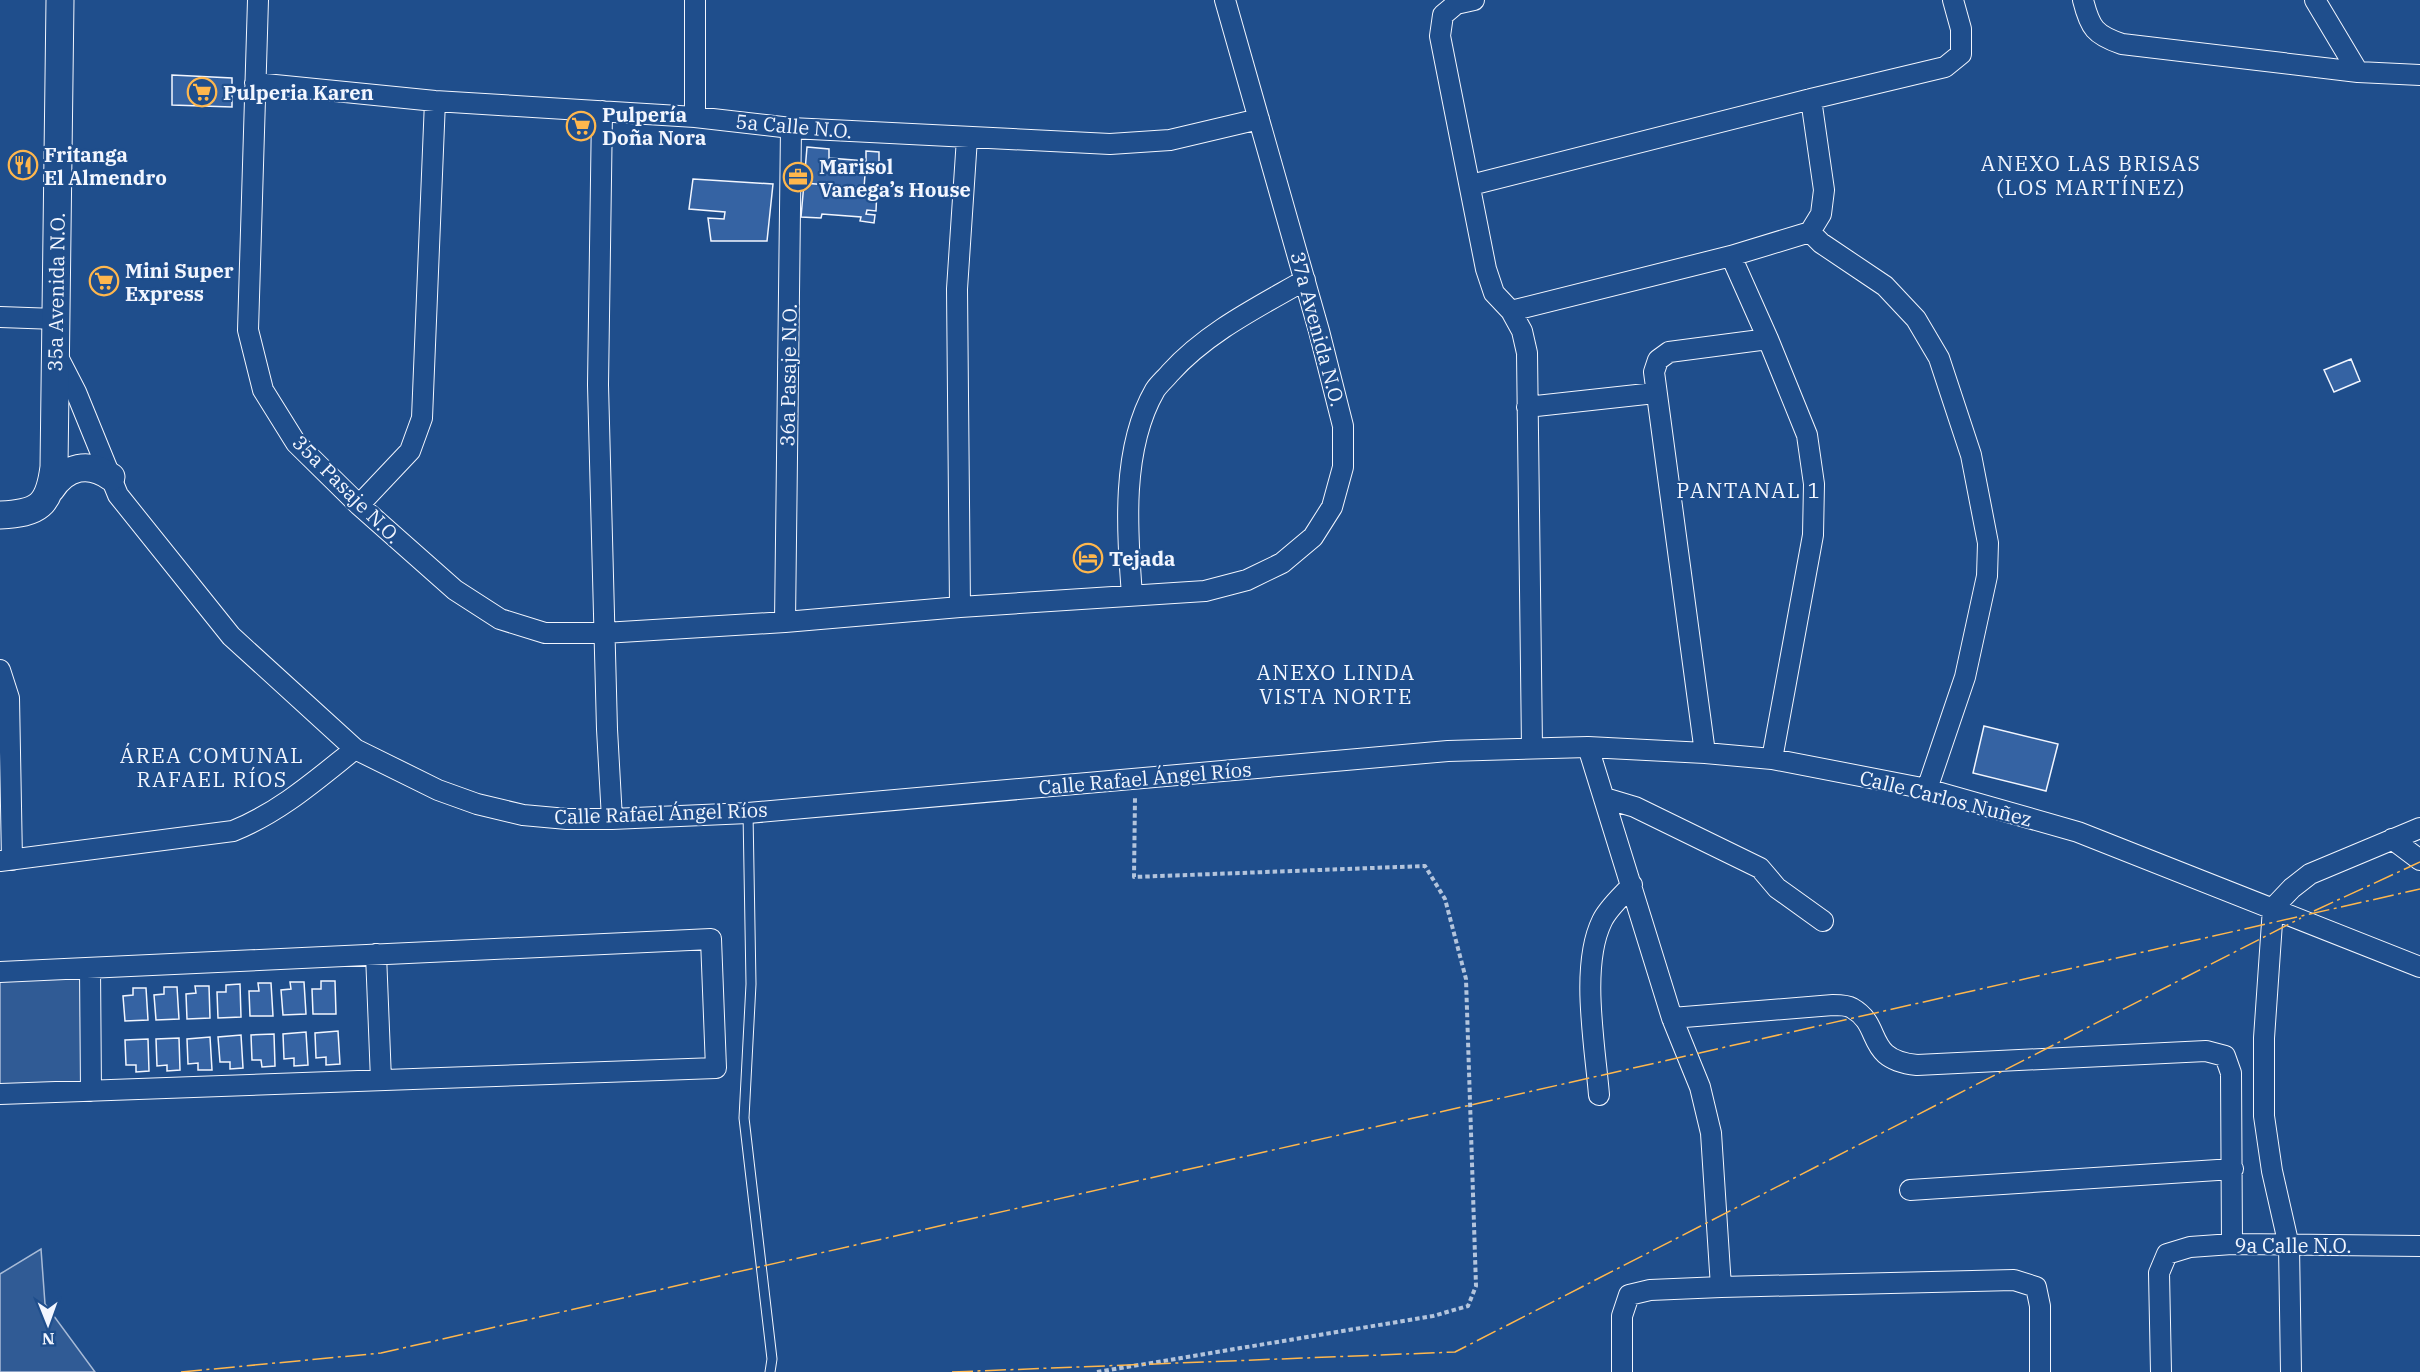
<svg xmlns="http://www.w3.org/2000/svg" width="2420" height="1372" font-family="'IBM Plex Serif',serif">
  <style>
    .built { fill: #305b95; stroke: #a8bbd7; stroke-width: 1.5 }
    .building { fill: #3563a3; stroke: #f2f6ff; stroke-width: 1.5 }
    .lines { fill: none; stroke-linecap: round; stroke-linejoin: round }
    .lane-casing { stroke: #f2f6ff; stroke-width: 11 }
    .street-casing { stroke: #f2f6ff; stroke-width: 22 }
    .secondary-casing { stroke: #f2f6ff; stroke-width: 29 }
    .path { stroke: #b3c4dc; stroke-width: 4; stroke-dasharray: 4.5 3; stroke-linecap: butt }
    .lane { stroke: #1f4e8c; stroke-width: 9 }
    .street { stroke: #1f4e8c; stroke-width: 20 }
    .secondary { stroke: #1f4e8c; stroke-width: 27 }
    .power { stroke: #ffb74d; stroke-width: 1.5; stroke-dasharray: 21 4.5 3 4.5; stroke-linecap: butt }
    .labels { text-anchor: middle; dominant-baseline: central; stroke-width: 4.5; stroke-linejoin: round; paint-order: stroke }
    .poi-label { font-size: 20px; font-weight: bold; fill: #f2f6ff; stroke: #1f4e8c; text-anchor: start }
    .street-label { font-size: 20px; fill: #f2f6ff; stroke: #1f4e8c }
    .neighbourhood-label { font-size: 21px; letter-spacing: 1.5px; fill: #f2f6ff; stroke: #1f4e8c }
  </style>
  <rect width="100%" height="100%" fill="#1f4e8c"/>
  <path class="built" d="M83,976l1,107 -84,3v-106z
    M41,1249l4,55 50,68h-95v-98z"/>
  <path class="building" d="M172,75l60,3v29l-60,-2z
    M807,147l22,2v9l37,3 -2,27 -60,-5z
    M866,151l13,1v15l-13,-1z
    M693,179l80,5 -6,57h-56l-3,-23 16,1 1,-7 -36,-3z
    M804,183l73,6 -1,22 -9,-1 -1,4 9,1 -1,8 -14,-2 1,-4 -39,-3 -1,4 -20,-1z
    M2351,359l9,22 -26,11 -10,-22z
    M1984,726l74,18 -12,47 -73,-18z
    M321,981h14l1,33h-23l-1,-25h9z
    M290,982h14l2,32 -23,1 -2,-25 10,-1z
    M258,983h13l2,33h-23l-1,-25h10z
    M240,984l1,33 -23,1 -1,-26h9v-7z
    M195,986h14l1,32 -23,1 -1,-25 10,-1z
    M164,987h13l2,32 -23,1 -2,-25 10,-1z
    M133,988h13l2,32 -23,1 -2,-25 10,-1z
    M338,1031l2,33 -14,1v-8l-10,1 -1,-25z
    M306,1032l2,33 -14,1v-8l-10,1 -1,-25z
    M274,1034l1,32 -13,1 -1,-7h-9l-1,-25z
    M241,1035l2,33 -13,1v-7h-10l-2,-25z
    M210,1037l2,33h-14v-7l-10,1 -1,-25z
    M179,1038l1,32 -13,1v-6l-10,1 -1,-27z
    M148,1039l1,32 -13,1v-7h-10l-1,-25z"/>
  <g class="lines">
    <g class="lane-casing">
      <path id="lane" d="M748,813l3,171 -7,134 28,241 -2,13"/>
    </g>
    <g class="street-casing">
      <path id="street" d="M258,0l-10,330 15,60 33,53 63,62 96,85 45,29 45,14h59l181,-11 175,-15 245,-16 42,-11 35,-17 31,-26 19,-30 11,-40v-41l-24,-95 -94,-331
        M695,0v117
        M1474,0l-18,4 -13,11 -3,21 46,233 8,24 17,18 11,20 5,22 5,394
        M2083,0c7,28 12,35 39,44l236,28 62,3
        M2315,0l43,72
        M255,83l180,18 260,16 96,11 319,16 60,-4 89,-21
        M602,111l-4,274 9,344 5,90
        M1471,185l340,-86 134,-32 16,-13v-25l-8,-29
        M1810,232l11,11 64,43 31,33 23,39 32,97 17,88 -1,33 -22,101 -38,112
        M1731,256l37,83 39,96 7,49 -1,51 -41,224
        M1511,311l220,-55 79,-24 11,-18 3,-24 -13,-91
        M0,317l56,2
        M57,355l19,37 42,103 113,141 124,113 83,41 39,14 46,11 44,4h45l136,-6 700,-62 140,-4 117,6 67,6 155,30 151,43 342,135
        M1527,407l128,-14
        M359,505l51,-54 12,-33 13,-317
        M1132,595c-5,-65 -11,-146 23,-205 4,-6 11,-12 15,-17 37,-41 88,-66 135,-93
        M960,607l-3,-318 10,-151
        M785,622l6,-494
        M0,670l9,28 3,162
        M1588,747l84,271 28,69 11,46 10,154
        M1705,753l-51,-381 4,-12 11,-8 99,-13
        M1605,798l30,9 125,61 17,20 46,33
        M2392,839l28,21
        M0,861l233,-30c47,-19 83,-51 122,-82
        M2273,908l-9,130v78l8,55 17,75 2,126
        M2273,908l19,-20 18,-14 110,-46
        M376,954l5,126
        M90,968l1,123
        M0,972l711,-33 5,129 -716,26
        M1672,1018l161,-13c6,0 14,0 19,3 32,18 11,51 65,57l289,-14 19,5 6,17 1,171
        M1599,1095c-4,-50 -19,-129 3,-174 6,-13 20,-25 30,-36
        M1910,1190l323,-21
        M1622,1372v-56l7,-21 21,-5 71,-3 293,-7 22,7 4,19v66
        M2161,1372l-2,-99 8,-19 23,-7 42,-3 188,2"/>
    </g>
    <g class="secondary-casing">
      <path id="secondary" d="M51,489c15,-23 38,-28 60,-12
        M0,515c39,-2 49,-9 54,-48l6,-467"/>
    </g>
    <path class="path" d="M1097,1372l336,-56 35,-10 8,-20 -10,-307 -21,-80 -20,-33 -291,11 1,-79"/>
    <use href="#lane" class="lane"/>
    <use href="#street" class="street"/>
    <use href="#secondary" class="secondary"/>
    <path class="power" d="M2314,911l106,-49
      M181,1372l200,-19 2039,-464
      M952,1372l503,-20 846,-434"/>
  </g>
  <defs>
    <g id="supermarket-ring" transform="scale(1.5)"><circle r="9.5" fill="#1f4e8c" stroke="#ffb74d" stroke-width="1.5"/><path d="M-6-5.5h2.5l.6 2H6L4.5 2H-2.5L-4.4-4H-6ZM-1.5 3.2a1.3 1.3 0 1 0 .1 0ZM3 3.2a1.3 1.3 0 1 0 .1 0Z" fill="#ffb74d"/></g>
    <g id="restaurant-ring" transform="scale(1.5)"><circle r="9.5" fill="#1f4e8c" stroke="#ffb74d" stroke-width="1.5"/><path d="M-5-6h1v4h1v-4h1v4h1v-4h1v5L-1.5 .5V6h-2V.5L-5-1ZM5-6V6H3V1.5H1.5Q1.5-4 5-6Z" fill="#ffb74d"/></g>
    <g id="office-ring" transform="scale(1.5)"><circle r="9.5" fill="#1f4e8c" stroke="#ffb74d" stroke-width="1.5"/><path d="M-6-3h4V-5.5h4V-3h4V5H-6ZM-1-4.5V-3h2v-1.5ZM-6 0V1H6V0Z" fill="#ffb74d"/></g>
    <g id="hotel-ring" transform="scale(1.5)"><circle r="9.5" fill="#1f4e8c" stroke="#ffb74d" stroke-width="1.5"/><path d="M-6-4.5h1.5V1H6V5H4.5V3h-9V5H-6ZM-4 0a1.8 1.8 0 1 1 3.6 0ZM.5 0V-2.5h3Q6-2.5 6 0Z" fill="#ffb74d"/></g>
  </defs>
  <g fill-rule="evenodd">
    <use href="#supermarket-ring" x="202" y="92"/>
    <use href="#supermarket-ring" x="581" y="126"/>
    <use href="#restaurant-ring" x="23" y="165"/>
    <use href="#office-ring" x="798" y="177"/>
    <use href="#supermarket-ring" x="104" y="281"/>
    <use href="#hotel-ring" x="1088" y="558"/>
  </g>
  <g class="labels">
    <g class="poi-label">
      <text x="223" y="92">Pulperia Karen</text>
      <text x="602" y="114">Pulpería<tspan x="602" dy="23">Doña Nora</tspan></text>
      <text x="44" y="154">Fritanga<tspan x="44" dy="23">El Almendro</tspan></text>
      <text x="819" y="166">Marisol<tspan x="819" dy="23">Vanega’s House</tspan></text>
      <text x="125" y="270">Mini Super<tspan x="125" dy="23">Express</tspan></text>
      <text x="1109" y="558">Tejada</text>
    </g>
    <g class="street-label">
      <text transform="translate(794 126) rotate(5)">5a Calle N.O.</text>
      <text transform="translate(56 292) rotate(-89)">35a Avenida N.O.</text>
      <text transform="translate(1318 329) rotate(75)">37a Avenida N.O.</text>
      <text transform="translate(788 375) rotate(-89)">36a Pasaje N.O.</text>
      <text transform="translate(347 489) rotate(45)">35a Pasaje N.O.</text>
      <text transform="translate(1145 778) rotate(-5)">Calle Rafael Ángel Ríos</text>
      <text transform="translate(1946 798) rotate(14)">Calle Carlos Nuñez</text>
      <text transform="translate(661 813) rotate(-2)">Calle Rafael Ángel Ríos</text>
      <text x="2293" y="1245">9a Calle N.O.</text>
    </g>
    <g class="neighbourhood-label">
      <text x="2091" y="163">ANEXO LAS BRISAS<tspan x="2091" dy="24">(LOS MARTÍNEZ)</tspan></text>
      <text x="1749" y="490">PANTANAL 1</text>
      <text x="1336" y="672">ANEXO LINDA<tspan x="1336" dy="24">VISTA NORTE</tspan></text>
      <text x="212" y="755">ÁREA COMUNAL<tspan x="212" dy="24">RAFAEL RÍOS</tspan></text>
    </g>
  </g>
  <g transform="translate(48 1324) rotate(179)" stroke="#1f4e8c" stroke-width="4.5" paint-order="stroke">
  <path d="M0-4.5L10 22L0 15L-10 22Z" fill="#f2f6ff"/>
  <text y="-9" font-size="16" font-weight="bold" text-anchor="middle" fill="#f2f6ff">N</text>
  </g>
</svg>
